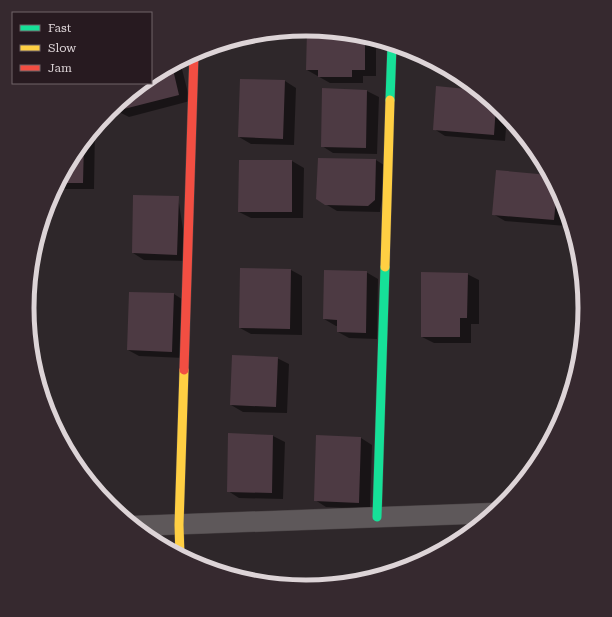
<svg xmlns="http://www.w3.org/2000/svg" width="612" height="617" font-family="'Roboto Serif',serif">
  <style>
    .shadow { fill: #0007 }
    .building { fill: #4d3a43 }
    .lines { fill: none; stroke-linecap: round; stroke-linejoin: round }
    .street-casing { stroke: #4a4446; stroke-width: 21 }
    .fast-casing { stroke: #4a4446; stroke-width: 10 }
    .slow-casing { stroke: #4a4446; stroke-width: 10 }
    .jam-casing { stroke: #4a4446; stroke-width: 10 }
    .street { stroke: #5e585a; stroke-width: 20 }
    .fast { stroke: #16e098; stroke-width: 9 }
    .slow { stroke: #ffcf43; stroke-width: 9 }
    .jam { stroke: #f24e42; stroke-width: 9 }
    .rim { fill: none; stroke: #ddd4d7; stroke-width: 5 }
  </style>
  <rect width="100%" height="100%" fill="#2e272a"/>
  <path class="shadow" d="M308,30l53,5 15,5v36h-13v7h-33l-23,-13z
    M180,61l10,40 -61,16 -12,-6 26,-28h8v-7z
    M285,81l11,7 -2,57 -43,-1 -12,-7z
    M437,87l41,4 25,20 4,5 -2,25 -60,-5 -11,-7z
    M323,89l44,2 12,6 -2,57 -44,-1 -11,-7z
    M95,128l-1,61h-39l19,-36z
    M376,160l11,7 -7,45 -43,-1 -20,-12z
    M240,161h52l12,7 -1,50h-52l-12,-6z
    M497,171l53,5 14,26 3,10 -1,14 -61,-5 -12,-7z
    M178,197l10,64 -44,-1 -11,-7z
    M291,270l11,6v59l-51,-1 -11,-6z
    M366,272l12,7 -1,60 -28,-1 -11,-6v-6h-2l-12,-7z
    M467,274l12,6v44h-8v19h-37l-12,-6z
    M174,294l11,7 -1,57 -45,-2 -11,-6z
    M277,358l12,6 -2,49 -44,-1 -12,-7z
    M229,435l44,1 12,6 -2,57 -44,-1 -11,-7z
    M361,438l11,7 -2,64 -44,-2 -11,-7z"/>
  <path class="building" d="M307,30l54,5 4,1v34h-13v7h-34v-7h-12z
    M172,65l7,30 -63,16 -1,-5 28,-23h8v-7z
    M240,79l45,1 -2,59 -45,-2z
    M436,86l41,4 19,15 -2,30 -61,-5z
    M322,88l45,2 -1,58 -45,-1z
    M84,142l-1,41h-25l16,-30z
    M318,158l58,1 -1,41 -7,6 -43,-1 -9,-6z
    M239,160h53v52h-54z
    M496,170l53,5 8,14 -3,31 -62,-5z
    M133,195l46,1 -2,59 -45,-2z
    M240,268l51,1 -1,60 -51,-1z
    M324,270l43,1 -1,62 -29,-1v-12l-14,-1z
    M421,272l47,1 -1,45h-7v19h-39z
    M129,292l45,1 -2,59 -45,-2z
    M232,355l46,2 -2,50 -46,-2z
    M228,433l45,2 -1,58 -45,-1z
    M316,435l45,2 -2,66 -45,-2z"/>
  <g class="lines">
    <g class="street-casing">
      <path id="street" d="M133,526l361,-13"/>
    </g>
    <g class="fast-casing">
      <path id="fast" d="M390,100l2,-55
        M377,517l8,-250"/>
    </g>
    <g class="slow-casing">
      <path id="slow" d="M385,267l5,-167
        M180,556l-1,-31 5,-155"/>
    </g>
    <g class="jam-casing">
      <path id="jam" d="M184,370l10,-316"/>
    </g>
    <use href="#street" class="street"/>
    <use href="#fast" class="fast"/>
    <use href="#slow" class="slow"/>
    <use href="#jam" class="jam"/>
  </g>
  <path d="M0 0H612V617H0ZM34 308a272 272 0 1 1 544 0a272 272 0 1 1-544 0Z" fill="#36292f" fill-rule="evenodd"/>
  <path class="rim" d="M34 308a272 272 0 1 1 544 0a272 272 0 1 1-544 0Z"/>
  <rect x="12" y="12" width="140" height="72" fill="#271a20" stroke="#706469"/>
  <rect x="20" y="25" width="20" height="6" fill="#16e098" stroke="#706469"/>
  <text x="48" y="32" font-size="12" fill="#ddd4d7">Fast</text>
  <rect x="20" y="45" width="20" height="6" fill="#ffcf43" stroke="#706469"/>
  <text x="48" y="52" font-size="12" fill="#ddd4d7">Slow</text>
  <rect x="20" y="65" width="20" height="6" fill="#f24e42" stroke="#706469"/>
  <text x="48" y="72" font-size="12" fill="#ddd4d7">Jam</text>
</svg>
